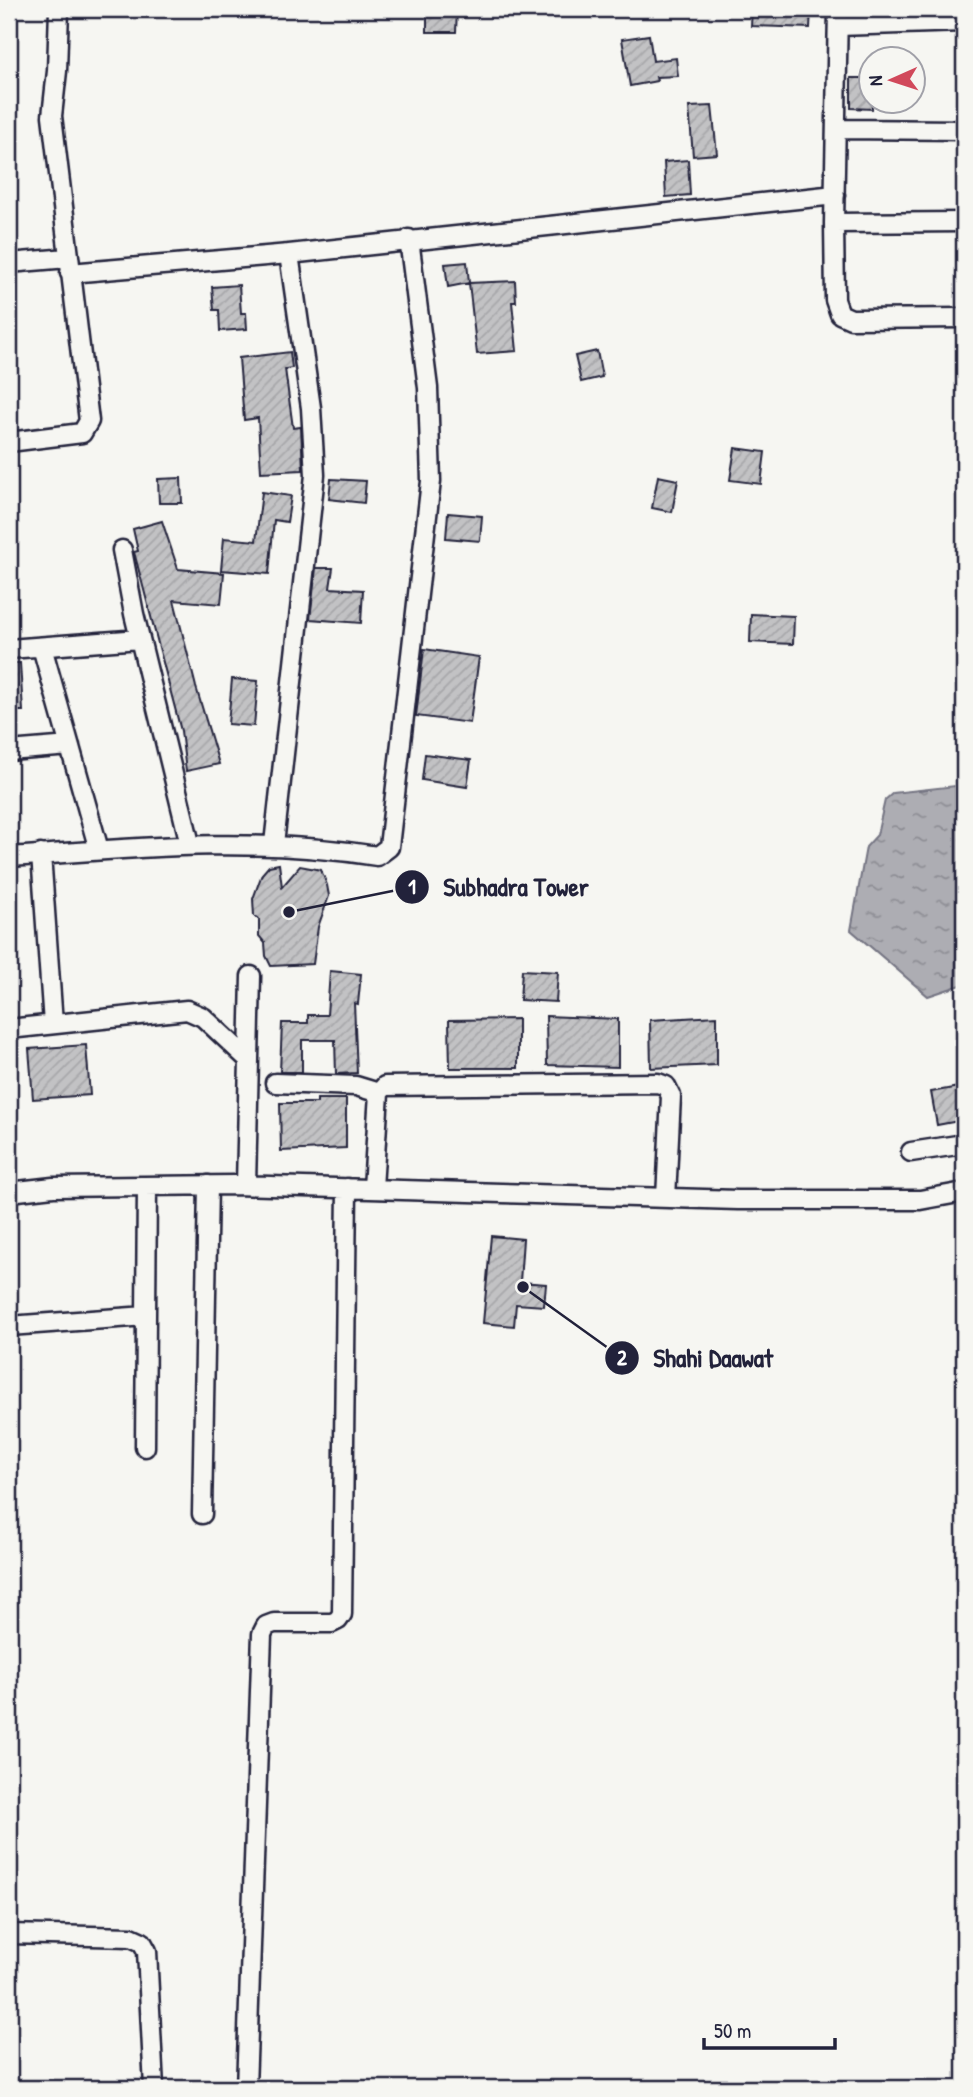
<svg xmlns="http://www.w3.org/2000/svg" width="973" height="2097" font-family="'Patrick Hand',sans-serif">
  <style>
    .water { fill: url(#water-ripples); stroke: #757583; stroke-width: 2 }
    .building { fill: url(#building-hatch); stroke: #22223b; stroke-width: 2 }
    .lines { fill: none; stroke-linecap: round; stroke-linejoin: round }
    .minor-casing { stroke: #22223b; stroke-width: 23 }
    .minor { stroke: #f6f6f2; stroke-width: 18 }
    .leader { fill: none; stroke: #22223b; stroke-width: 2.5 }
    .callout-dot { fill: #22223b; stroke: #f6f6f2; stroke-width: 2.5 }
    .mark-label { font-size: 21px; text-anchor: middle; font-weight: bold; fill: #fff }
    .callout-label { font-size: 26px; text-anchor: middle; font-weight: bold; fill: #22223b; stroke: #f6f6f2; stroke-width: 5; stroke-linejoin: round; paint-order: stroke }
  </style>
  <defs>
    <pattern id="water-ripples" width="26" height="14" patternUnits="userSpaceOnUse" patternTransform="scale(1.75)"><rect width="26" height="14" fill="#adadb3"/><path d="M2 4q2-2 4 0t4 0M15 11q2-2 4 0t4 0" fill="none" stroke="#8c8c93"/></pattern>
    <pattern id="building-hatch" width="6" height="6" patternUnits="userSpaceOnUse" patternTransform="scale(1.75)"><rect width="6" height="6" fill="#c2c2c4"/><path d="M-1 1l2-2M0 6l6-6M5 7l2-2" fill="none" stroke="#a6a6a9"/></pattern>
  </defs>
  <rect width="100%" height="100%" fill="#f6f6f2"/>
  <filter id="ink" filterUnits="userSpaceOnUse"><feTurbulence type="fractalNoise" baseFrequency=".0143" numOctaves="2"/><feDisplacementMap in="SourceGraphic" scale="14" xChannelSelector="R" yChannelSelector="G"/><feConvolveMatrix kernelMatrix="1 2 1 2 8 2 1 2 1" color-interpolation-filters="sRGB"/></filter>
  <g filter="url(#ink)">
    <path class="water" d="M964,785v199l-36,12 -77,-66 15,-83 11,-12 8,-35 8,-7z"/>
    <path class="building" d="M427,9h30l-1,23h-29z
      M752,9h59l-1,19 -59,-2z
      M649,35l4,26 23,-3 2,18 -22,1 1,4 -27,5 -8,-47z
      M851,78h21v31l-21,-1z
      M712,106l5,48 -24,2 -4,-49z
      M688,160l2,35 -24,2 -2,-35z
      M467,262l2,21 -21,4 -3,-23z
      M515,281l1,21h-4l5,49 -40,3 -8,-71z
      M239,285l2,28h5l1,16 -27,2 -1,-21h-5l-2,-23z
      M597,351l5,26 -21,5 -6,-26z
      M290,352l2,16 -7,1 8,59 8,-1 2,43 -42,2 -3,-54 -14,2 -5,-62z
      M735,448l30,4 -4,32 -31,-4z
      M658,476l20,4 -6,32 -20,-4z
      M181,478l1,25h-23l-1,-24z
      M331,479l35,2 -2,22 -35,-4z
      M262,492l29,4 -4,26 -13,-2 -5,54 -48,-4 3,-32 32,3z
      M448,513l34,3 -2,25 -34,-3z
      M162,521l16,48 46,4 -3,31 -47,-4 22,87 23,77 -33,7 -5,-40 -47,-179 4,-1 -5,-22z
      M316,568h17l-3,20 33,2 -2,33 -51,-4z
      M751,614l43,2 -1,28 -43,-2z
      M424,649l55,8 -9,66 -54,-7z
      M9,663h11l3,48h-14z
      M232,679l26,2 -4,45 -26,-2z
      M425,754l46,6 -4,27 -45,-7z
      M279,864l3,23 18,-21 21,4 6,15 2,11 -11,31 -5,37 -42,2 -5,-10 -1,-13 -6,-7v-17l-5,-3 -1,-17 9,-25 7,-8z
      M522,970l36,2 -2,30 -36,-2z
      M330,971l31,3 -3,30 -4,-1 3,70 -21,1 -1,-34h-33v32h-22l2,-49h26v-8h19z
      M546,1016l72,3v48l-71,-2z
      M717,1016v49l-66,3 -1,-48z
      M518,1019v49h-68l-1,-48z
      M86,1045l4,50 -57,4 -4,-50z
      M964,1086v34l-27,5 -6,-33z
      M317,1099h29v49l-65,3 -1,-48h37z
      M491,1236l32,3 -3,43 26,2 -2,22 -28,-2 -2,22 -31,-3z"/>
    <g class="lines">
      <g class="minor-casing">
        <path id="minor" d="M838,9l-4,214 1,77 5,14 11,5 113,-1
          M838,26l126,-4
          M837,129l127,1
          M834,223l130,-1
          M9,263l59,-5
          M70,273l219,-19 546,-59
          M9,442l73,-9 7,-12 -37,-305 5,-45 2,-62
          M122,550l12,64 56,230
          M42,647l57,203
          M9,649l131,-10
          M9,751l61,-5
          M274,844l41,-369 -4,-67 -22,-154
          M41,854l12,170
          M9,857c126,-9 242,-21 368,-1l12,-9 42,-366 -3,-93 -19,-149
          M9,1029l178,-19 16,7 46,43
          M275,1083l81,3 23,7
          M911,1152l53,-8
          M246,1185l5,-209
          M373,1188l6,-95 6,-7 273,-3 8,3 5,10 -5,102
          M9,1192l44,-5 181,-2 504,15h182l44,-8
          M9,1326l137,-10
          M145,1447l2,-261
          M202,1514l6,-329
          M9,1934l122,3 11,5 5,9 7,137
          M246,2088l16,-454 4,-8 8,-3h58l6,-3 4,-6 5,-426"/>
      </g>
      <use href="#minor" class="minor"/>
    </g>
  </g>
  <path class="leader" d="M289 912L412 887M523 1287L622 1358"/>
  <g class="callout-dot">
    <circle cx="289" cy="912" r="7"/>
    <circle cx="523" cy="1287" r="7"/>
    <circle cx="412" cy="887" r="18"/>
    <circle cx="622" cy="1358" r="18"/>
  </g>
  <g class="mark-label">
    <text x="412" y="894">1</text>
    <text x="622" y="1365">2</text>
  </g>
  <g class="callout-label">
    <text x="516" y="896">Subhadra Tower</text>
    <text x="713" y="1367">Shahi Daawat</text>
  </g>
  <rect width="973" height="2097" fill="none" stroke="#f6f6f2" stroke-width="35"/>
  <rect x="18" y="18" width="938" height="2062" fill="none" stroke="#22223b" stroke-width="2.5" filter="url(#ink)"/>
  <g transform="translate(892 80) rotate(267)"><circle r="33" fill="#f6f6f2" stroke="#a1a1a9" stroke-width="2"/>
  <path d="M0-5L12 26L0 18L-12 26Z" fill="#d1495b"/>
  <text y="-10" font-size="19" font-weight="bold" text-anchor="middle" fill="#22223b">N</text>
  </g>
  <path d="M704 2038v10h131v-10" fill="none" stroke="#22223b" stroke-width="3.5"/>
  <text x="714" y="2038" font-size="21" fill="#22223b" stroke="#f6f6f2" stroke-width="5" paint-order="stroke">50 m</text>
</svg>
